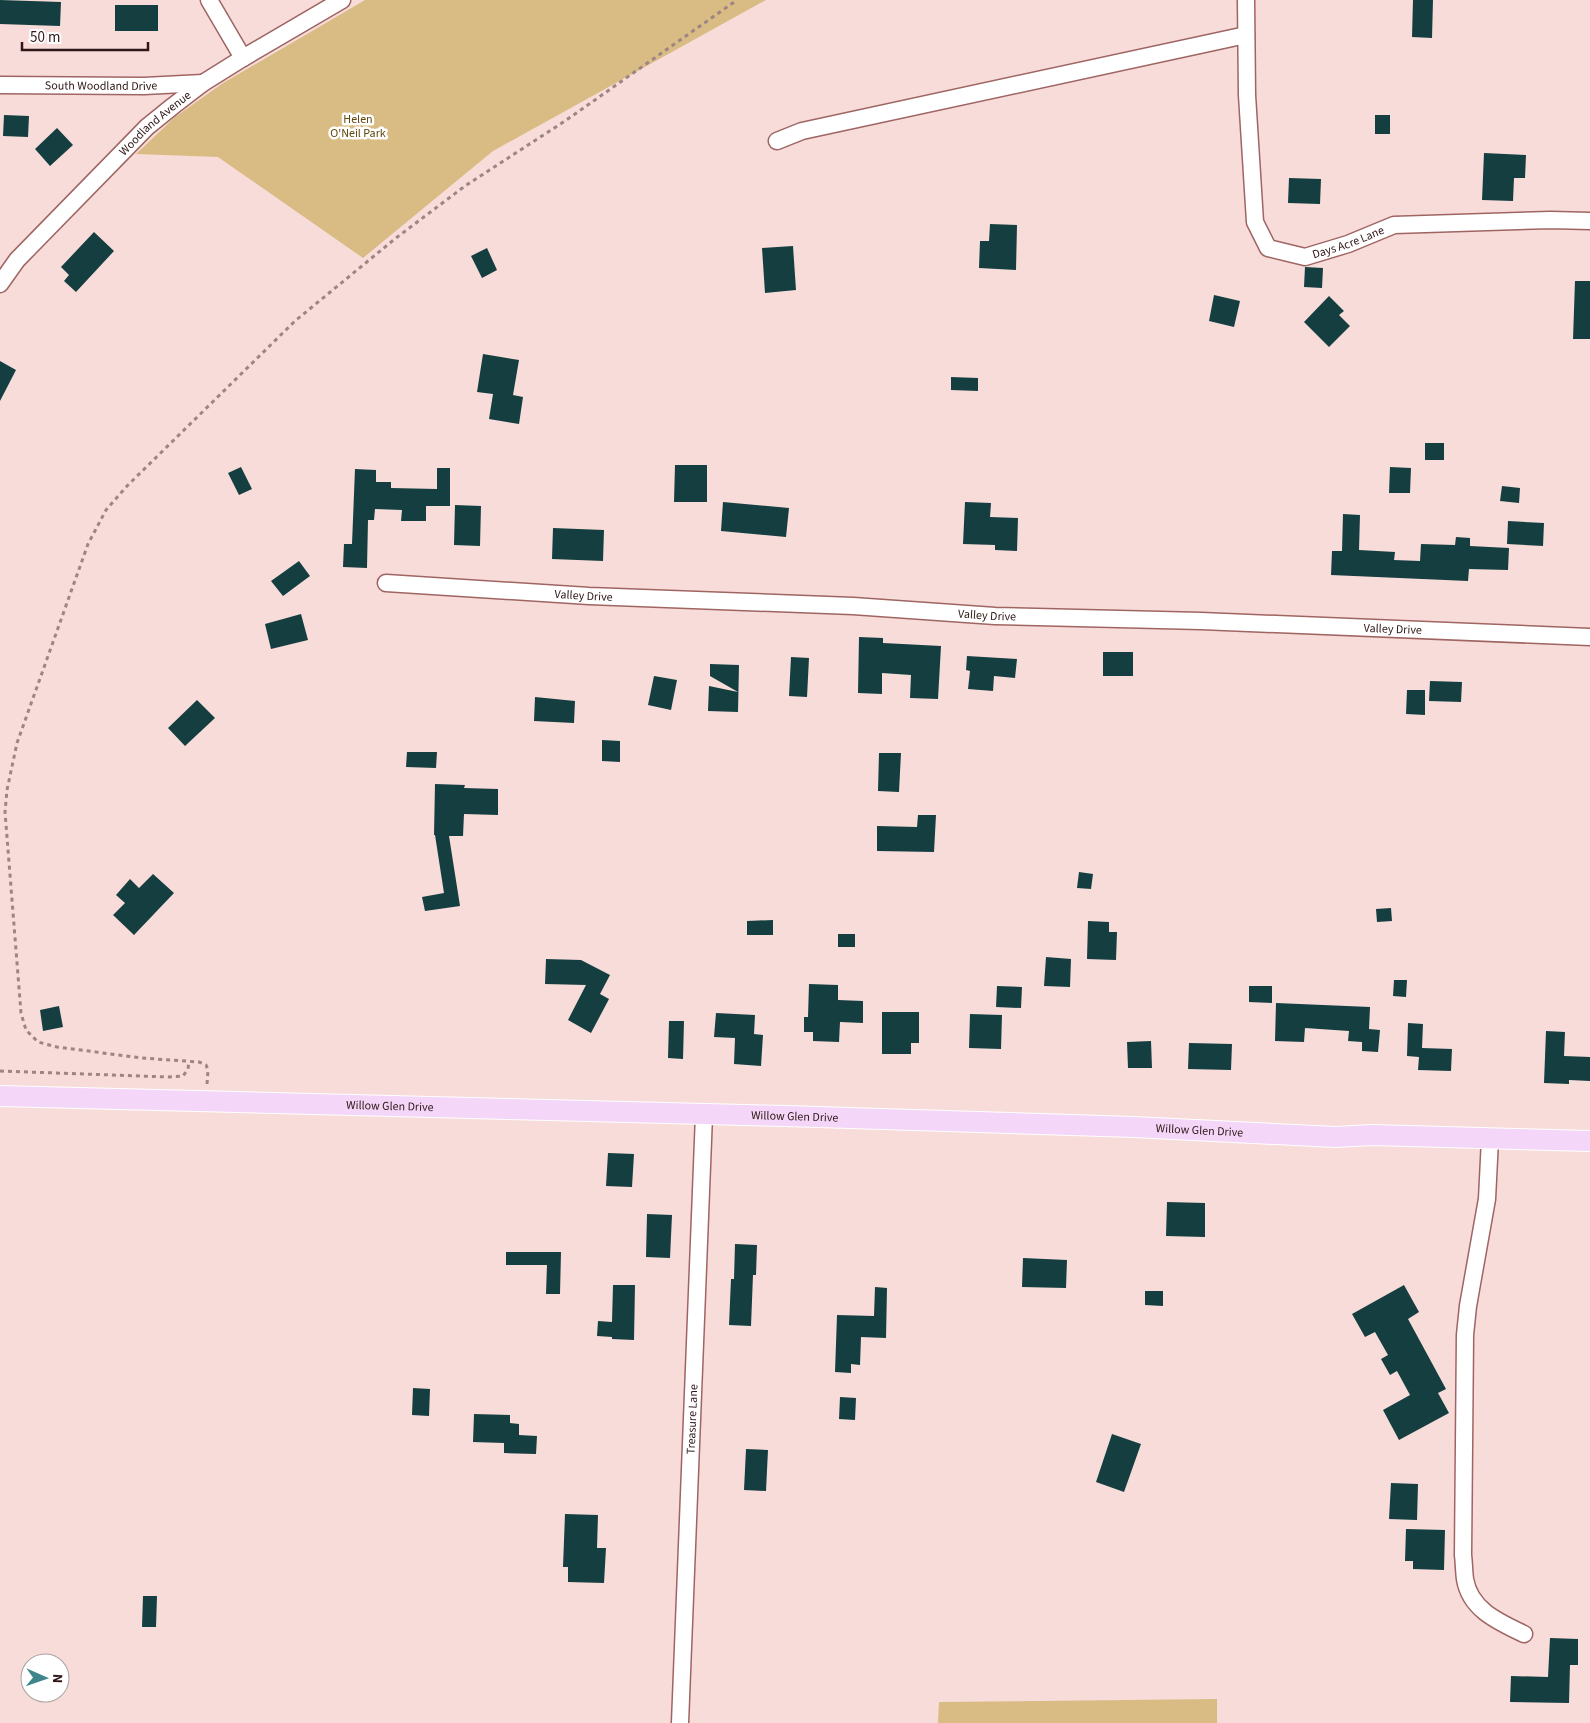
<svg xmlns="http://www.w3.org/2000/svg" width="1590" height="1723" font-family="'Source Sans 3',sans-serif">
  <style>
    .green { fill: #d9bc84 }
    .building { fill: #153e41 }
    .lines { fill: none; stroke-linecap: round; stroke-linejoin: round }
    .minor-casing { stroke: #9f6562; stroke-width: 19 }
    .major-casing { stroke: #fff; stroke-width: 22 }
    .path { stroke: #9e8483; stroke-width: 3; stroke-dasharray: 4 4; stroke-linecap: butt }
    .minor { stroke: #fff; stroke-width: 16 }
    .major { stroke: #f4d6f8; stroke-width: 20 }
    .labels { text-anchor: middle; dominant-baseline: central; stroke-width: 5; stroke-linejoin: round; paint-order: stroke }
    .street-label { font-size: 12px; fill: #2e1716; stroke: #fff }
    .park-label { font-size: 12px; fill: #60470d; stroke: #fff }
  </style>
  <rect width="100%" height="100%" fill="#f7dcda"/>
  <path class="green" d="M365,0h401l-273,151 -130,107 -145,-101 -82,-3 39,-37 48,-34z
    M1217,1699v24h-279l1,-21z"/>
  <path class="building" d="M0,0l61,2 -1,24 -60,-2z
    M1413,0h20l-1,38 -20,-1z
    M115,5h43v26h-43z
    M4,115l25,1 -1,21 -25,-1z
    M1375,115h15v19h-15z
    M57,128l16,17 -23,21 -15,-17z
    M1484,153l42,2 -1,23h-11l-1,23 -31,-1z
    M1289,178l32,1 -1,25 -32,-1z
    M990,224l27,1 -1,45 -37,-2 1,-27h9z
    M94,232l20,19 -38,41 -12,-11 5,-6 -8,-8z
    M793,246l3,44 -31,3 -3,-45z
    M487,248l10,22 -15,8 -11,-22z
    M1305,267l18,1 -1,20 -18,-1z
    M1575,281h15v58h-17z
    M1214,295l26,6 -6,26 -25,-6z
    M1329,296l15,15 -5,4 11,11 -21,21 -25,-25z
    M483,354l36,6 -6,35 10,2 -4,27 -30,-5 4,-25 -16,-2z
    M0,361l16,9 -16,31z
    M951,377l27,1v13l-27,-1z
    M1425,443h19v17h-19z
    M675,465h32v37h-33z
    M241,467l11,22 -13,6 -11,-22z
    M1390,467l21,1 -1,25h-21z
    M437,468h13v38h-24v15h-25l1,-11 -27,-1 -1,11h-6l-1,48 -24,-1 1,-23h8l3,-75 21,1v12h15v6l46,1z
    M1502,486l18,2 -1,15 -19,-2z
    M723,502l66,6 -3,29 -65,-6z
    M965,502l26,1 -1,14 28,1 -1,33 -22,-1v-5l-32,-1z
    M455,505l26,1 -1,40 -26,-1z
    M1343,514l17,1 -1,35 36,2 -1,8 26,1 1,-17 34,1 1,-8 14,1v8l39,2 -1,22 -39,-1 -1,12 -137,-6 1,-24h10z
    M1508,521l36,2 -1,23 -36,-2z
    M553,528l51,2 -1,31 -51,-2z
    M299,561l11,15 -27,20 -12,-15z
    M301,614l7,26 -37,9 -6,-25z
    M859,637l24,1v5l58,3 -3,53 -28,-1 1,-23 -29,-2v21l-24,-1z
    M1103,652h30v24h-30z
    M967,656l50,3 -2,19 -21,-2 -1,15 -25,-2 2,-18 -4,-1z
    M791,657l18,1 -2,39 -18,-1z
    M710,664l29,1 -1,47 -30,-1 1,-25 29,6 -28,-16z
    M654,676l23,4 -6,30 -23,-5z
    M1430,681l32,1 -1,20 -32,-1z
    M1407,690h18v25l-19,-1z
    M535,697l40,4 -1,22 -40,-2z
    M197,700l18,18 -30,28 -17,-18z
    M602,740l18,1v21l-18,-1z
    M407,752h30l-1,16 -30,-1z
    M879,753h22l-2,39 -21,-1z
    M435,784l30,1 -1,3 34,1v26l-34,-1 -1,22h-14l11,70 -35,5 -3,-14 22,-4 -9,-58h-1z
    M918,815h18l-2,37 -57,-1v-25l40,1z
    M1079,872l14,2 -2,15 -14,-1z
    M153,874l21,19 -40,42 -21,-20 12,-12 -9,-8 14,-16 9,9z
    M1391,908l1,13 -15,1 -1,-13z
    M773,920v15h-26v-14z
    M1088,921l21,1v10h8l-1,28 -29,-1z
    M838,934h17v13h-17z
    M1046,957l25,2 -1,28 -26,-1z
    M546,959l35,1 29,15 -10,19 9,5 -18,34 -23,-13 18,-35 -41,-1z
    M1394,980h13l-1,17 -13,-1z
    M809,984l29,1v15l25,1v22l-23,-1 -1,20 -26,-1v-9h-9v-15h4z
    M997,986l25,1 -1,21 -25,-1z
    M1249,986h23v17l-23,-1z
    M1276,1003l94,4 -1,22 11,1 -2,22 -16,-1v-9l-14,-1 1,-10 -44,-3 -1,14 -29,-1z
    M59,1006l4,21 -20,4 -3,-21z
    M882,1012h37v31h-8v11h-29z
    M716,1013l39,2 -1,19 9,1 -2,31 -27,-2 1,-26 -21,-1z
    M970,1014l32,1 -1,34 -32,-1z
    M669,1021h15l-1,38 -15,-1z
    M1408,1023l15,1 -1,24 30,1 -1,22 -33,-1 1,-13 -12,-1z
    M1546,1031l19,1 -1,24 26,1v24l-21,-1v4l-25,-1z
    M1151,1041l1,27h-24l-1,-26z
    M1189,1043l43,1 -1,26 -43,-1z
    M608,1153l26,1 -2,33 -26,-1z
    M1167,1202l38,1v34l-39,-1z
    M647,1214l25,1 -2,43 -24,-1z
    M735,1244l22,1 -1,30h-3l-2,51 -22,-1 2,-46h3z
    M506,1252h55l-1,42h-14l1,-29h-41z
    M1023,1258l44,2 -1,28 -44,-1z
    M613,1285h22l-1,55 -22,-1v-2l-15,-1 1,-15 14,1z
    M1404,1285l15,27 -11,7 38,70 -8,4 11,20 -50,27 -16,-30 27,-15 -13,-24 -7,4 -9,-16 7,-4 -13,-23 -10,5 -13,-23z
    M875,1287l12,1 -1,50 -25,-1 -1,28 -9,-1v9l-16,-1 2,-57 37,1z
    M1145,1291h18v15l-18,-1z
    M413,1388l17,1 -1,27 -17,-1z
    M840,1397l16,1 -1,22 -16,-1z
    M474,1414l36,1v8l9,1v11l18,1 -1,18 -32,-1v-10l-31,-1z
    M1112,1434l29,10 -17,48 -28,-10z
    M746,1449l22,1 -2,41 -22,-1z
    M1391,1483l27,1 -1,36 -28,-1z
    M565,1514l33,1 -1,33h9l-2,35 -36,-1v-15h-5z
    M1406,1529l39,1 -1,40 -31,-1v-8h-8z
    M143,1596h14l-1,31h-14z
    M1550,1638l28,1v26h-8l-1,38 -59,-1 1,-26 37,1z"/>
  <g class="lines">
    <g class="minor-casing">
      <g id="minor">
        <path d="M209,0l34,58"/>
        <path id="s1" d="M1246,0l1,95 8,127 13,26 37,9 43,-13 46,-19 157,-5 39,1"/>
        <path id="s2" d="M0,85l144,1 59,-3"/>
        <path d="M777,141l25,-10 444,-96"/>
        <path id="s3" d="M0,284l17,-24 130,-133 26,-21 30,-23 40,-25 99,-58"/>
        <path id="s4" d="M386,583l203,13 264,10 142,10 206,5 389,16"/>
        <path d="M1490,1139l-3,60 -19,107 -3,29 -2,220c1,8 1,17 2,24 5,31 34,43 59,55"/>
        <path id="s5" d="M680,1723l24,-608"/>
      </g>
    </g>
    <g class="major-casing">
      <g id="major">
        <path id="s6" d="M0,1096l786,20 348,11 201,10 37,-2 218,6"/>
      </g>
    </g>
    <path class="path" d="M0,1071l168,6 15,-1 5,-7 1,-8
      M207,1084l1,-14 -2,-5 -7,-3 -57,-4 -85,-11 -19,-5 -12,-12 -5,-17 -16,-201 2,-22 10,-47 71,-199 18,-34 21,-24 168,-165 101,-83 69,-52 100,-65 172,-121"/>
    <use href="#minor" class="minor"/>
    <use href="#major" class="major"/>
  </g>
  <g class="labels">
    <g class="street-label">
      <text stroke="none"><textPath href="#s2" startOffset="101">South Woodland Drive</textPath></text>
      <text stroke="none"><textPath href="#s3" startOffset="224">Woodland Avenue</textPath></text>
      <text stroke="none"><textPath href="#s1" startOffset="335">Days Acre Lane</textPath></text>
      <text stroke="none"><textPath href="#s4" startOffset="198">Valley Drive</textPath></text>
      <text stroke="none"><textPath href="#s4" startOffset="602">Valley Drive</textPath></text>
      <text stroke="none"><textPath href="#s4" startOffset="1008">Valley Drive</textPath></text>
      <text stroke="none"><textPath href="#s6" startOffset="390">Willow Glen Drive</textPath></text>
      <text stroke="none"><textPath href="#s6" startOffset="795">Willow Glen Drive</textPath></text>
      <text stroke="none"><textPath href="#s6" startOffset="1200">Willow Glen Drive</textPath></text>
      <text stroke="none"><textPath href="#s5" startOffset="304">Treasure Lane</textPath></text>
    </g>
    <g class="park-label">
      <text x="358" y="119">Helen<tspan x="358" dy="14">O'Neil Park</tspan></text>
    </g>
  </g>
  <g transform="translate(45 1678) rotate(92)"><circle r="24" fill="#ffffff" stroke="#aba2a2"/>
  <path d="M0-4L9 19L0 12L-9 19Z" fill="#3e868c"/>
  <text y="-8" font-size="14" font-weight="bold" text-anchor="middle" fill="#2e1716">N</text>
  </g>
  <path d="M22 42v8h126v-8" fill="none" stroke="#2e1716" stroke-width="2.5"/>
  <text x="30" y="42" font-size="15" fill="#2e1716" stroke="#ffffff" stroke-width="4" paint-order="stroke">50 m</text>
</svg>
